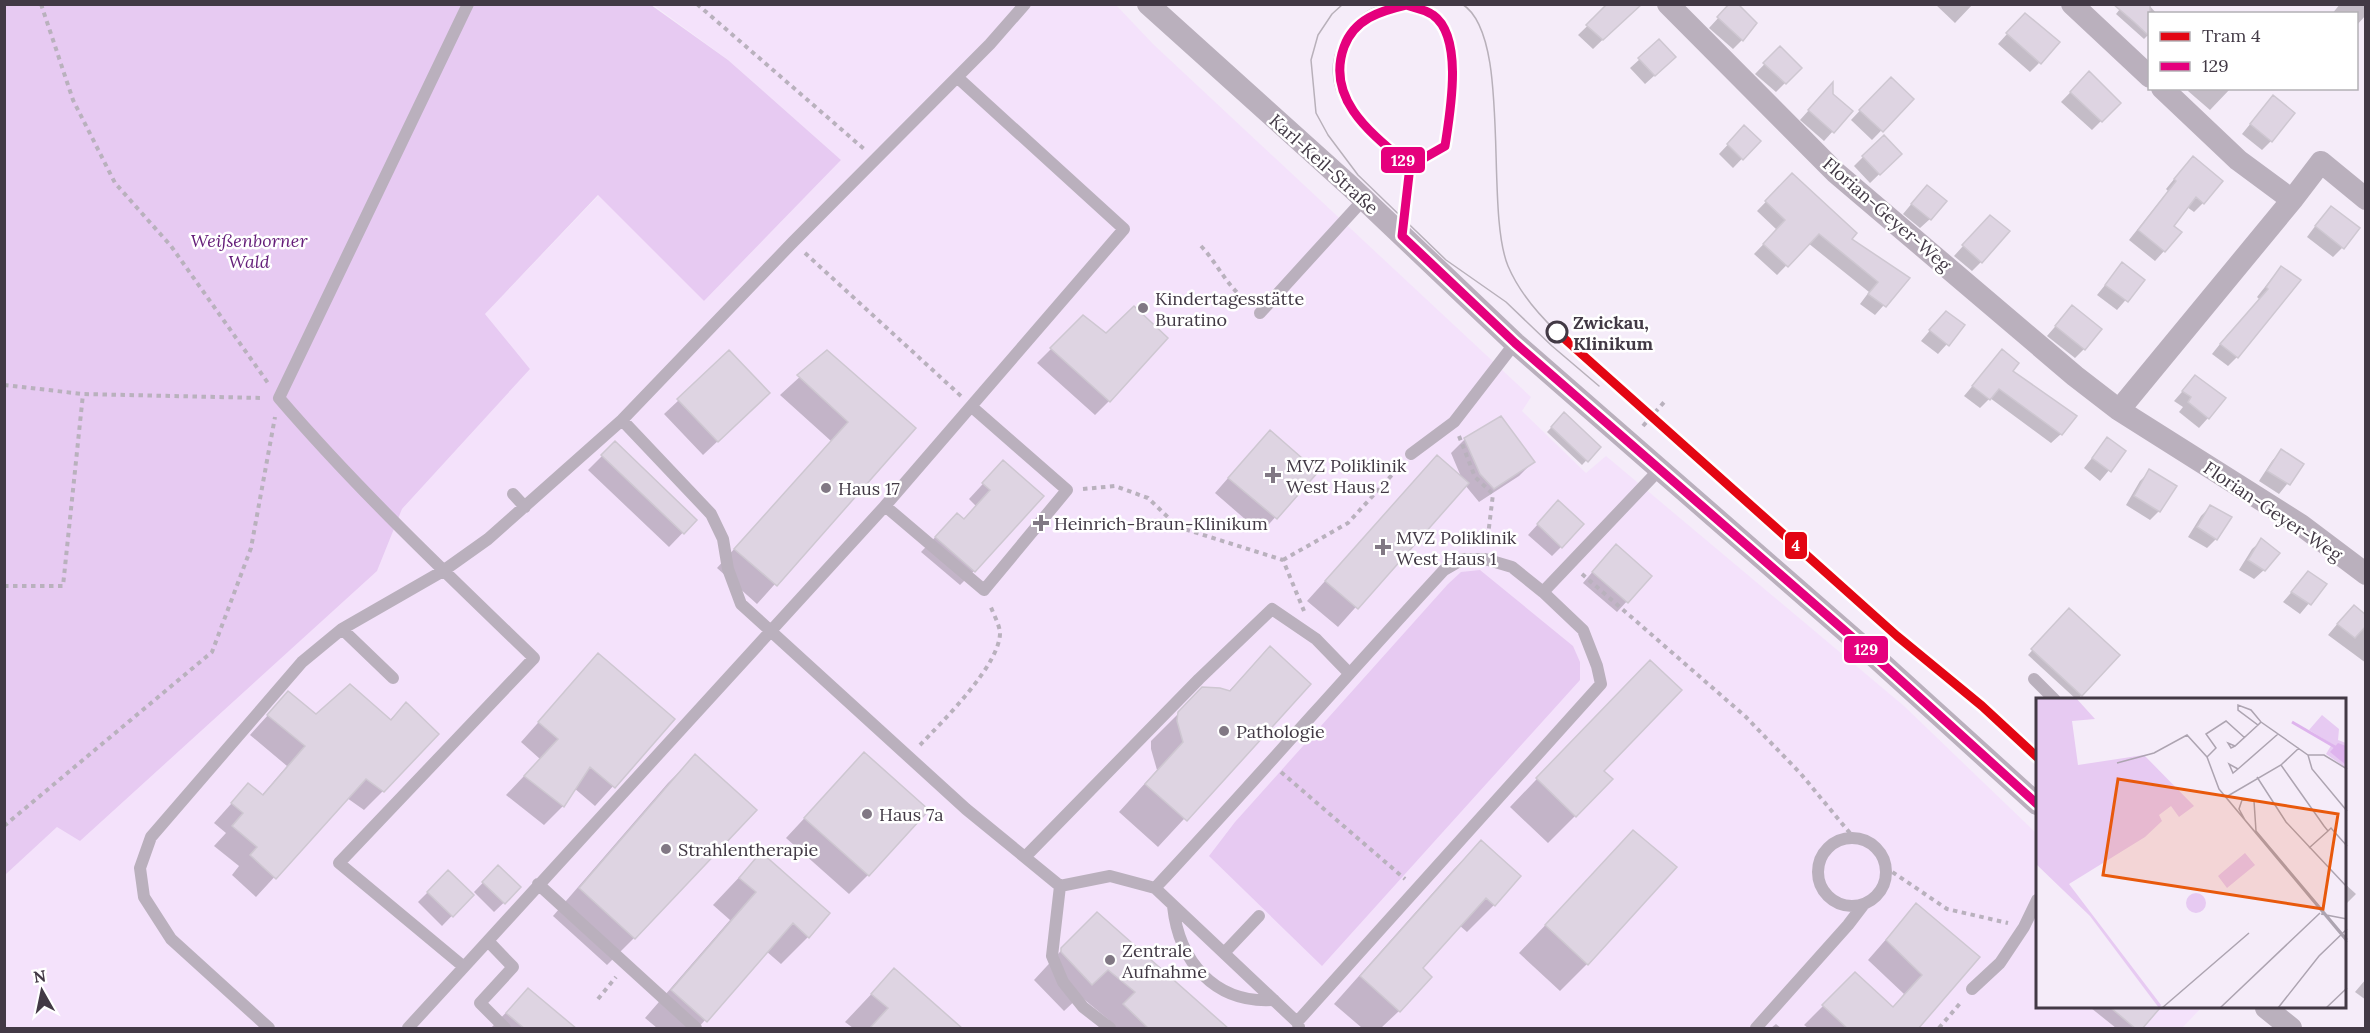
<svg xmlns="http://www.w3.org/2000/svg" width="2370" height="1033" font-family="Lora,serif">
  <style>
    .built { fill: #f4e2fb }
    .green { fill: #e7caf2 }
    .shadow { fill: #0003 }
    .building { fill: #ded4e2; stroke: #cec7d1; stroke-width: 1.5 }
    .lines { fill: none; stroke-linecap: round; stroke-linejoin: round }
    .path { stroke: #b9b1bd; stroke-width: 4; stroke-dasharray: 4.5 4.5; stroke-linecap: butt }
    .service { stroke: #bab0bd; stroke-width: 12 }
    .minor { stroke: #bab0bd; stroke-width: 22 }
    .tram { stroke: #b8b0ba; stroke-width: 1.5 }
    .bus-1-casing { stroke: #fff; stroke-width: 14 }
    .bus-1 { stroke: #e5007d; stroke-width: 9 }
    .tram-1-casing { stroke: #fff; stroke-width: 14 }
    .tram-1 { stroke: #e30613; stroke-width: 9 }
    .poi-dot { fill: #817884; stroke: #fff; stroke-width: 2 }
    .stop-dot { fill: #fff; stroke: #423945; stroke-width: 3 }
    .labels { text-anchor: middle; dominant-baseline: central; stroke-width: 5; stroke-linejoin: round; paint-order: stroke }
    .street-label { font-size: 18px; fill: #423945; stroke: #fff }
    .park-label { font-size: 18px; font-style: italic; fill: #641d79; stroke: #fff }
    .poi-label { font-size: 18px; fill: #423945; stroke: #fff; text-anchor: start }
    .stop-label { font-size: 18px; font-weight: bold; fill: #423945; stroke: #fff; text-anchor: start }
    .inset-river { fill: none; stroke: #deb3ed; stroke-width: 3 }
    .inset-road { fill: none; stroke: #ada4b1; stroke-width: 1.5 }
    .view { fill: #e8590c; fill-opacity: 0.15; stroke: #e8590c; stroke-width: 3 }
    .inset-edge { fill: none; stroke: #423945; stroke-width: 3 }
    .line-badge { stroke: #fff; stroke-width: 2 }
    .badge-label { font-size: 16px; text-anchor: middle; font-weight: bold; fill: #fff }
  </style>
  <rect width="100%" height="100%" fill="#f5ecf9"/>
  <path class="built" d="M652,4l464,1 37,39 378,353 -9,14 64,62 20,-17 298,250 133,128v174h164l-19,20h-2177v-153l52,-48 320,-256 25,-62 128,-140 -45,-55 114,-119 105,106 137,-141 -113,-100z"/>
  <path class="green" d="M5,5h646l77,55 113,100 -137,141 -106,-106 -113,119 45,55 -128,140 -25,62 -297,270 -23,-14 -52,48z
    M1480,570l93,76 7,16v18l-258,286 -113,-110 26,-34 213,-238 13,-12z"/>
  <path class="shadow" d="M1610,4l11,18 -28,27 -15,-14z
    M1731,4l11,36 -9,9 -24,-21z
    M1935,4h38l-18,19z
    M2124,4h24l9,10h-7v19l-6,6 -28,-25z
    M2340,4h26v11l-10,11v-12h-24z
    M2016,24l23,39 -9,9 -32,-28z
    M1780,48l20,20 -24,24 -21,-18z
    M1640,59l24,8 -19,17 -15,-16z
    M2089,73l30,30 -27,27 -31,-28z
    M1881,88l31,11 -40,41 -21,-20z
    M2190,88h41l-21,22 -22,-19z
    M1818,100l33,11 -27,30 -24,-21z
    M2264,107l7,34 -9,9 -20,-16z
    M1735,137l24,4 -26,27 -14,-14z
    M1883,137l17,17 -30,29 -16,-17z
    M2184,167l19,36 -9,9 -7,-5 -16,19 -7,25 -9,10 -26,-21 39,-49 -2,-2z
    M1792,175l58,64 58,39 -33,37 -15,-11 9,-12 -61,-49 -31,32 -23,-21 23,-24 -20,-19z
    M1918,196l12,23 -10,9 -17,-14z
    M2322,217l20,31 -9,9 -26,-20z
    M1981,226v36l-9,9 -18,-15z
    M2122,264l21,16 -26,30 -20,-15z
    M2281,268l-44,89 -9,9 -16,-12 16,-20 10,-9 21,-26 -2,-2 15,-19z
    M2072,307l12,42 -9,9 -28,-22z
    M1083,317l26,84 -14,14 -58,-52z
    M1937,322l26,4 -25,28 -17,-13z
    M2002,351l9,20 50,63 -10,9 -61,-45 -10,10 -16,-12z
    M827,352l87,76 -157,176 -40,-36 114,-127 -51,-46z
    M2195,377l13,41 -9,10 -20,-16 4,-5 -9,-6z
    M679,400l75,7 -51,48 -39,-41z
    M1564,414l35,33 -17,18 -35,-33z
    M1465,439l68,23 -14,14 -40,26 -14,-17 -127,142 -31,-26 130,-144 25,22 -11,-26z
    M2107,439l17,13 -24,29 -16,-13z
    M615,443l80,77 -26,27 -81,-77z
    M1256,446l60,26 -55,61 -46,-40z
    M2281,451l21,14 -23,29 -20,-13 13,-20z
    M1003,462l-29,109 -14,14 -39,-33 22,-23 20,-9 13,-14 -7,-7z
    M2150,471l9,40 -9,9 -24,-15 14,-24z
    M2210,507l6,32 -9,9 -19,-11 13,-21z
    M1549,512l12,35 -9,9 -24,-21z
    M2262,540l2,30 -10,9 -15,-9 13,-21z
    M1606,556l44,20 -33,36 -34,-29z
    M2308,573l17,11 -25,30 -17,-12z
    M2070,610l48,45 -41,45 -49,-45z
    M2344,616l22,1v46l-38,-28z
    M1270,648l39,36 -151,163 -39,-35 38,-42 -6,-21v-8l52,-52 25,3z
    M598,655l75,65 -78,86 -21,-18 -11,18 -19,19 -38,-30 34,-36 -19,-17z
    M1623,689l-21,82 -27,45 -27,27 -38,-36z
    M288,693l28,23 74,4 16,-16 -23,87 -19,19 -17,-12 -91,99 -24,-22 7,-9 -25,-20 12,-13 -12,-10 34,-38 13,11 26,-30 -37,-31z
    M864,754l4,121 -19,19 -63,-56z
    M695,756l-61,182 -27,27 -54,-49 115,-133z
    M1633,832l-46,132 -27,27 -41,-38z
    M1481,842l13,63 -27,27 -8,-7 -38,44 -22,42 -18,17h-19l-28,-24 120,-135z
    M761,854l47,83 -27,27 -15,-13 -68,77h-41l-12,-10 85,-98 -17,-15z
    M498,867l21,21 -25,24 -20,-20z
    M448,872l24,23 -30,31 -24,-24z
    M2344,883l12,11 -12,12z
    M1916,905l62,52 -62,71h-108l-4,-3 51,-51 37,34 12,-14 -36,-34z
    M1070,941l156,87h-125l8,-8 -29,-24 -16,15 -30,-31z
    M894,970l66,58h-107l-8,-6z
    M2366,979v21l-11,-8z
    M528,990l46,38h-83z
    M2091,1008h67l-18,20h-24z
    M1776,1024l5,4h-10z"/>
  <path class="building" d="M1607,4h35l-39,36 -17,-15z
    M1729,4h9l19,19 -14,18 -26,-24z
    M2113,4h37v33l-16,-15z
    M2025,13l35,29 -19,22 -35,-31z
    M1659,39l17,18 -21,19 -17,-18z
    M1780,46l22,22 -16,16 -23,-21z
    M2089,71l32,32 -19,19 -32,-30z
    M1891,77l23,22 -31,33 -24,-22z
    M1833,82v12l20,17 -19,22 -26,-23z
    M2273,95l22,18 -23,29 -22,-18z
    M1744,125l17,16 -18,19 -16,-16z
    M1884,135l18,19 -22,21 -18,-19z
    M2193,156l30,25 -19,23 -8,-7 -22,29 8,6 -17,20 -27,-22 38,-49 -2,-2z
    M1792,173l65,60 -5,6 58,39 -24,29 -18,-13 10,-12 -59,-48 -31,33 -25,-23 22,-24 -20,-19z
    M1927,185l20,16 -16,19 -20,-16z
    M2331,206l29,22 -16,21 -29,-23z
    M1990,215l20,16 -28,32 -20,-18z
    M2122,262l23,18 -17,22 -23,-17z
    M2281,266l20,14 -63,78 -18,-14 48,-55 -2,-2z
    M2072,305l30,24 -17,21 -30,-24z
    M1134,306l34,32 -58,64 -60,-54 33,-33 23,18z
    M1946,311l19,14 -16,21 -20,-16z
    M2002,349l17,14 -6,8 64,45 -15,19 -63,-46 -9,11 -18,-14z
    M729,350l41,43 -52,49 -41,-43z
    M827,350l89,78 -139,158 -43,-37 114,-127 -51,-47z
    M2195,375l31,23 -17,21 -21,-17 3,-5 -9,-6z
    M1564,412l37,35 -13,15 -37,-35z
    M1501,416l34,46 -41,27 -14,-15 -16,-36z
    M1270,430l48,42 -41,47 -49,-41z
    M2107,437l19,14 -15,21 -19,-14z
    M615,441l82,79 -13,14 -83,-79z
    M2281,449l23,15 -14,21 -23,-14z
    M1437,455l32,28 -111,126 -33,-28z
    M1003,460l41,36 -69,76 -40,-35 22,-24 7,6 26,-29 -8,-7z
    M2149,469l28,17 -17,26 -26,-16z
    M1558,500l26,24 -22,24 -25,-24z
    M2210,505l22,12 -15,23 -20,-13z
    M2261,538l19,15 -15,18 -17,-11z
    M1616,544l36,32 -24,27 -36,-31z
    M2308,571l19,13 -16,21 -20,-13z
    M2354,605l12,10v11l-11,12 -18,-14z
    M2069,608l51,47 -38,41 -51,-47z
    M1270,646l41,38 -124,137 -42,-37 38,-42 -6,-21 1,-9 24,-25 18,1 10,3z
    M598,653l77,66 -60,69 -25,-21 -26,40 -40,-31 34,-37 -20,-17z
    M1650,660l32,30 -78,81 9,8 -37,38 -40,-39z
    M350,684l41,36 15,-18 33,32 -55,58 -18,-13 -90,100 -26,-24 7,-8 -25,-21 11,-13 -12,-10 17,-20 15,12 42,-49 -38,-31 21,-24 28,23z
    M864,752l65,58 -60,66 -65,-58z
    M695,754l62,56 -122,129 -56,-51z
    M1633,830l44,37 -89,98 -43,-40z
    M1481,840l40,36 -26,30 -9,-8 -63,70 9,9 -32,35 -40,-36z
    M761,852l69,61 -21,25 -16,-15 -86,99 -36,-32 85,-98 -17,-14z
    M498,865l23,22 -16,17 -23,-22z
    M448,870l26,25 -21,22 -26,-25z
    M1916,903l64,54 -62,72h-70l-26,-24 33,-33 38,35 29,-32 -36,-35z
    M1097,912l132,117h-80l-26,-25 12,-12 -27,-22 -16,15 -31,-33v-4z
    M894,968l69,61h-94l19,-21 -17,-14z
    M528,988l49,41h-52l-19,-16z
    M2111,1008h49l-18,21h-6z"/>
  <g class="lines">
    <path class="path" d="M41,4l32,96 42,83 56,63 97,137
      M697,4l167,145
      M1201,246c17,18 26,41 47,56
      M805,253l156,143
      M4,385l79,9 180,4
      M1643,426l23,-26
      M1459,436l16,41 18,17 -6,50
      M1083,489l32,-3 33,12 30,29 105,33 21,51
      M1283,560l65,-37 53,-58
      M1582,574l164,143 55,57 53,64
      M4,586h59l20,-192
      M920,745c22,-23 81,-81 80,-113 -1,-8 -7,-19 -10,-27
      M1281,772l124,107
      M4,826l208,-174 39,-104 24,-131
      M1885,867l62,42 61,14
      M598,999l18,-22
      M1939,1028l23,-27"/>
    <path class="service" d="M1406,5c9,3 19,5 27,10 30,17 17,102 12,131l-35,20c-36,-30 -92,-72 -64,-124 15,-27 31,-31 60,-37z
      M1402,236l8,-70
      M1260,313l104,-114
      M622,420l89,94 12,25 5,30 13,35 225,205 94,77
      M1411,454l43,-32 61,-79
      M513,494l12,13
      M885,506l99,84 83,-100 -95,-83
      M1543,592l116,-122
      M342,629l51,49
      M2034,679l21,21
      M1818 872a34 34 0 1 1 68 0a34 34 0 1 1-68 0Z
      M1025,857l174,-178 73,-70 44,30 33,34
      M538,884l158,144
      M1060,886l50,-10 45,12 142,134 2,5
      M1060,886l-8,70 11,26 20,25 27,21
      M1155,888c98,-105 192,-213 289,-318l19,-11h22l27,8 31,25 40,38 14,36 4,18 -304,338
      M1173,906c6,55 41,98 101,94
      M488,941l25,26 -33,36 25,25
      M1224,953l35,-37
      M464,967l421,-461 239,-277 -167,-152
      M1972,989l28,-26 24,-36 13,-27
      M269,1028l-98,-89 -27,-42 -4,-29 11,-31 151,-175 40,-33 101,-58 45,-32 134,-119 171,-178 197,-198 35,-40
      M408,1028l56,-61 -125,-104 195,-205c-88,-85 -176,-168 -255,-260l189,-394
      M1756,1028l92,-103 16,-21"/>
    <path class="minor" d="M1148,4l203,183 164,156 361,315 161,146
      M1668,4l167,168 240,204 44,34 182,115 65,49
      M2072,4l78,73
      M2162,88l76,72 54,40 29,-38 45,37
      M2119,410l173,-210
      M2266,1008l25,20"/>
    <path class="tram" d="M1343,4l-11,10 -14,21 -7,25 5,53 12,22 30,40 88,85 60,42 46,44 47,40
      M1462,4c51,31 22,204 46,262 11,26 29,47 49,66"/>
    <g class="bus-1-casing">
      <path id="bus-1" d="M1406,5c9,3 19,4 27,10 31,22 17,98 12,131l-35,20c-37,-31 -85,-66 -66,-119 10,-28 36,-36 62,-42z
        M1410,166l-8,70 113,107 361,315 161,146"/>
    </g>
    <use href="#bus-1" class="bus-1"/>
    <g class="tram-1-casing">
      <path id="tram-1" d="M1557,332l340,304 85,70 55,51"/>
    </g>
    <use href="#tram-1" class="tram-1"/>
  </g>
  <g class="poi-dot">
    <circle cx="1143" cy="308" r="6"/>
    <path d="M1270 466h6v6h6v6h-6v6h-6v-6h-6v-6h6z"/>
    <circle cx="826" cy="488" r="6"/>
    <path d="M1038 514h6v6h6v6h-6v6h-6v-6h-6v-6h6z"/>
    <path d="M1380 538h6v6h6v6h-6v6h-6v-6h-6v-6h6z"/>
    <circle cx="1224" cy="731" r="6"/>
    <circle cx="867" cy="814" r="6"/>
    <circle cx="666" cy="849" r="6"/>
    <circle cx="1110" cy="960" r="6"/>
  </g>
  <circle class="stop-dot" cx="1557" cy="332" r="10"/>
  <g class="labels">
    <g class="street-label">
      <text transform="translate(1324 164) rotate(42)">Karl-Keil-Straße</text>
      <text transform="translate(1887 214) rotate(41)">Florian-Geyer-Weg</text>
      <text transform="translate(2273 511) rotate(34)">Florian-Geyer-Weg</text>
    </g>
    <g class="park-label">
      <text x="249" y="240">Weißenborner<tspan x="249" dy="21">Wald</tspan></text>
    </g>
    <g class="poi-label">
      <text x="1155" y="298">Kindertagesstätte<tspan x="1155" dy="21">Buratino</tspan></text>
      <text x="1286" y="465">MVZ Poliklinik<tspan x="1286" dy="21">West Haus 2</tspan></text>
      <text x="838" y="488">Haus 17</text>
      <text x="1054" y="523">Heinrich-Braun-Klinikum</text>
      <text x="1396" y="537">MVZ Poliklinik<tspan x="1396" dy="21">West Haus 1</tspan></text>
      <text x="1236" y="731">Pathologie</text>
      <text x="879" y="814">Haus 7a</text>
      <text x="678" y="849">Strahlentherapie</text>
      <text x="1122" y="950">Zentrale<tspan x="1122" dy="21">Aufnahme</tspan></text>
    </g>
    <g class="stop-label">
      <text x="1573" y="322">Zwickau,<tspan x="1573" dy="21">Klinikum</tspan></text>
    </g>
  </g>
  <g transform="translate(2036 698)">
    <rect width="310" height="310" fill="#f5ecf9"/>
    <path d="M0,0h40l19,21 -23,2 6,44 66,-10 50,51 -15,11 -8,-11 -12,9 3,6 -17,16 -76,47 92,121 -2,3 -69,-92 -54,-52zM286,17l17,14 -1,11 8,3v25l-20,-14 6,-10 -23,-14zM209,155l10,12 -28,23 -9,-12zM150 205a10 10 0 1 1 20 0a10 10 0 1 1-20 0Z" fill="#e7caf2"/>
    <path d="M302,45l8,3v19l-16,-13z" fill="#deb3ed"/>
    <path class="inset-river" d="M256,24l43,25"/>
    <path class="inset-road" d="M225,24l-3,3 -20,-15v-5l13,5 10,12 47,33h16l23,14M199,48l-4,2 -3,-5 7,3 23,-21M272,57l4,14 35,42M171,59l9,-9 -10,-14 20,-13 19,17M81,65l37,-10 33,-18 20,22 12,32 128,153M245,67l43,61 4,5 3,-3 16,18M202,71l-9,-5 4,9 5,-4 40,-35M221,79l29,45 61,65M190,99l55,-32 18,-17M273,150l19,-17M285,216l26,5M311,241l-91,-108 -2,-30 -12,-1 -3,9 6,11 102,120M126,310l87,-75M184,310l100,-95M242,310l41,-52 28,-27M290,310l21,-20"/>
    <path class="view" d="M82,81l220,35 -15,95 -220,-34z"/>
    <rect width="310" height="310" class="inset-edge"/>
  </g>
  <g class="line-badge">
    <rect x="1380" y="146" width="46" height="28" rx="6" fill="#e5007d"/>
    <rect x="1784" y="531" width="24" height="29" rx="6" fill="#e30613"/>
    <rect x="1843" y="635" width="46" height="29" rx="6" fill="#e5007d"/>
  </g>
  <g class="badge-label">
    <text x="1403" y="166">129</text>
    <text x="1796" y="551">4</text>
    <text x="1866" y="655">129</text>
  </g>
  <rect width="2370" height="1033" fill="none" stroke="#423945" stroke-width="12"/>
  <rect x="2148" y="12" width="210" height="78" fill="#ffffff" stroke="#b3b0b5" stroke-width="1.5"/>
  <rect x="2160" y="32" width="30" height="9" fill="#e30613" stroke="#b3b0b5" stroke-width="1.5"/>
  <text x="2202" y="42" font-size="18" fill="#423945">Tram 4</text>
  <rect x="2160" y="62" width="30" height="9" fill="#e5007d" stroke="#b3b0b5" stroke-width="1.5"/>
  <text x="2202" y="72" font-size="18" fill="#423945">129</text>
  <g transform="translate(42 991) rotate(351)" stroke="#ffffff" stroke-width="4.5" paint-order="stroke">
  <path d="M0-4.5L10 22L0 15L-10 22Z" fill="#423945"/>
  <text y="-9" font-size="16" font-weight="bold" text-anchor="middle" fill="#423945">N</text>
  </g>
</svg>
